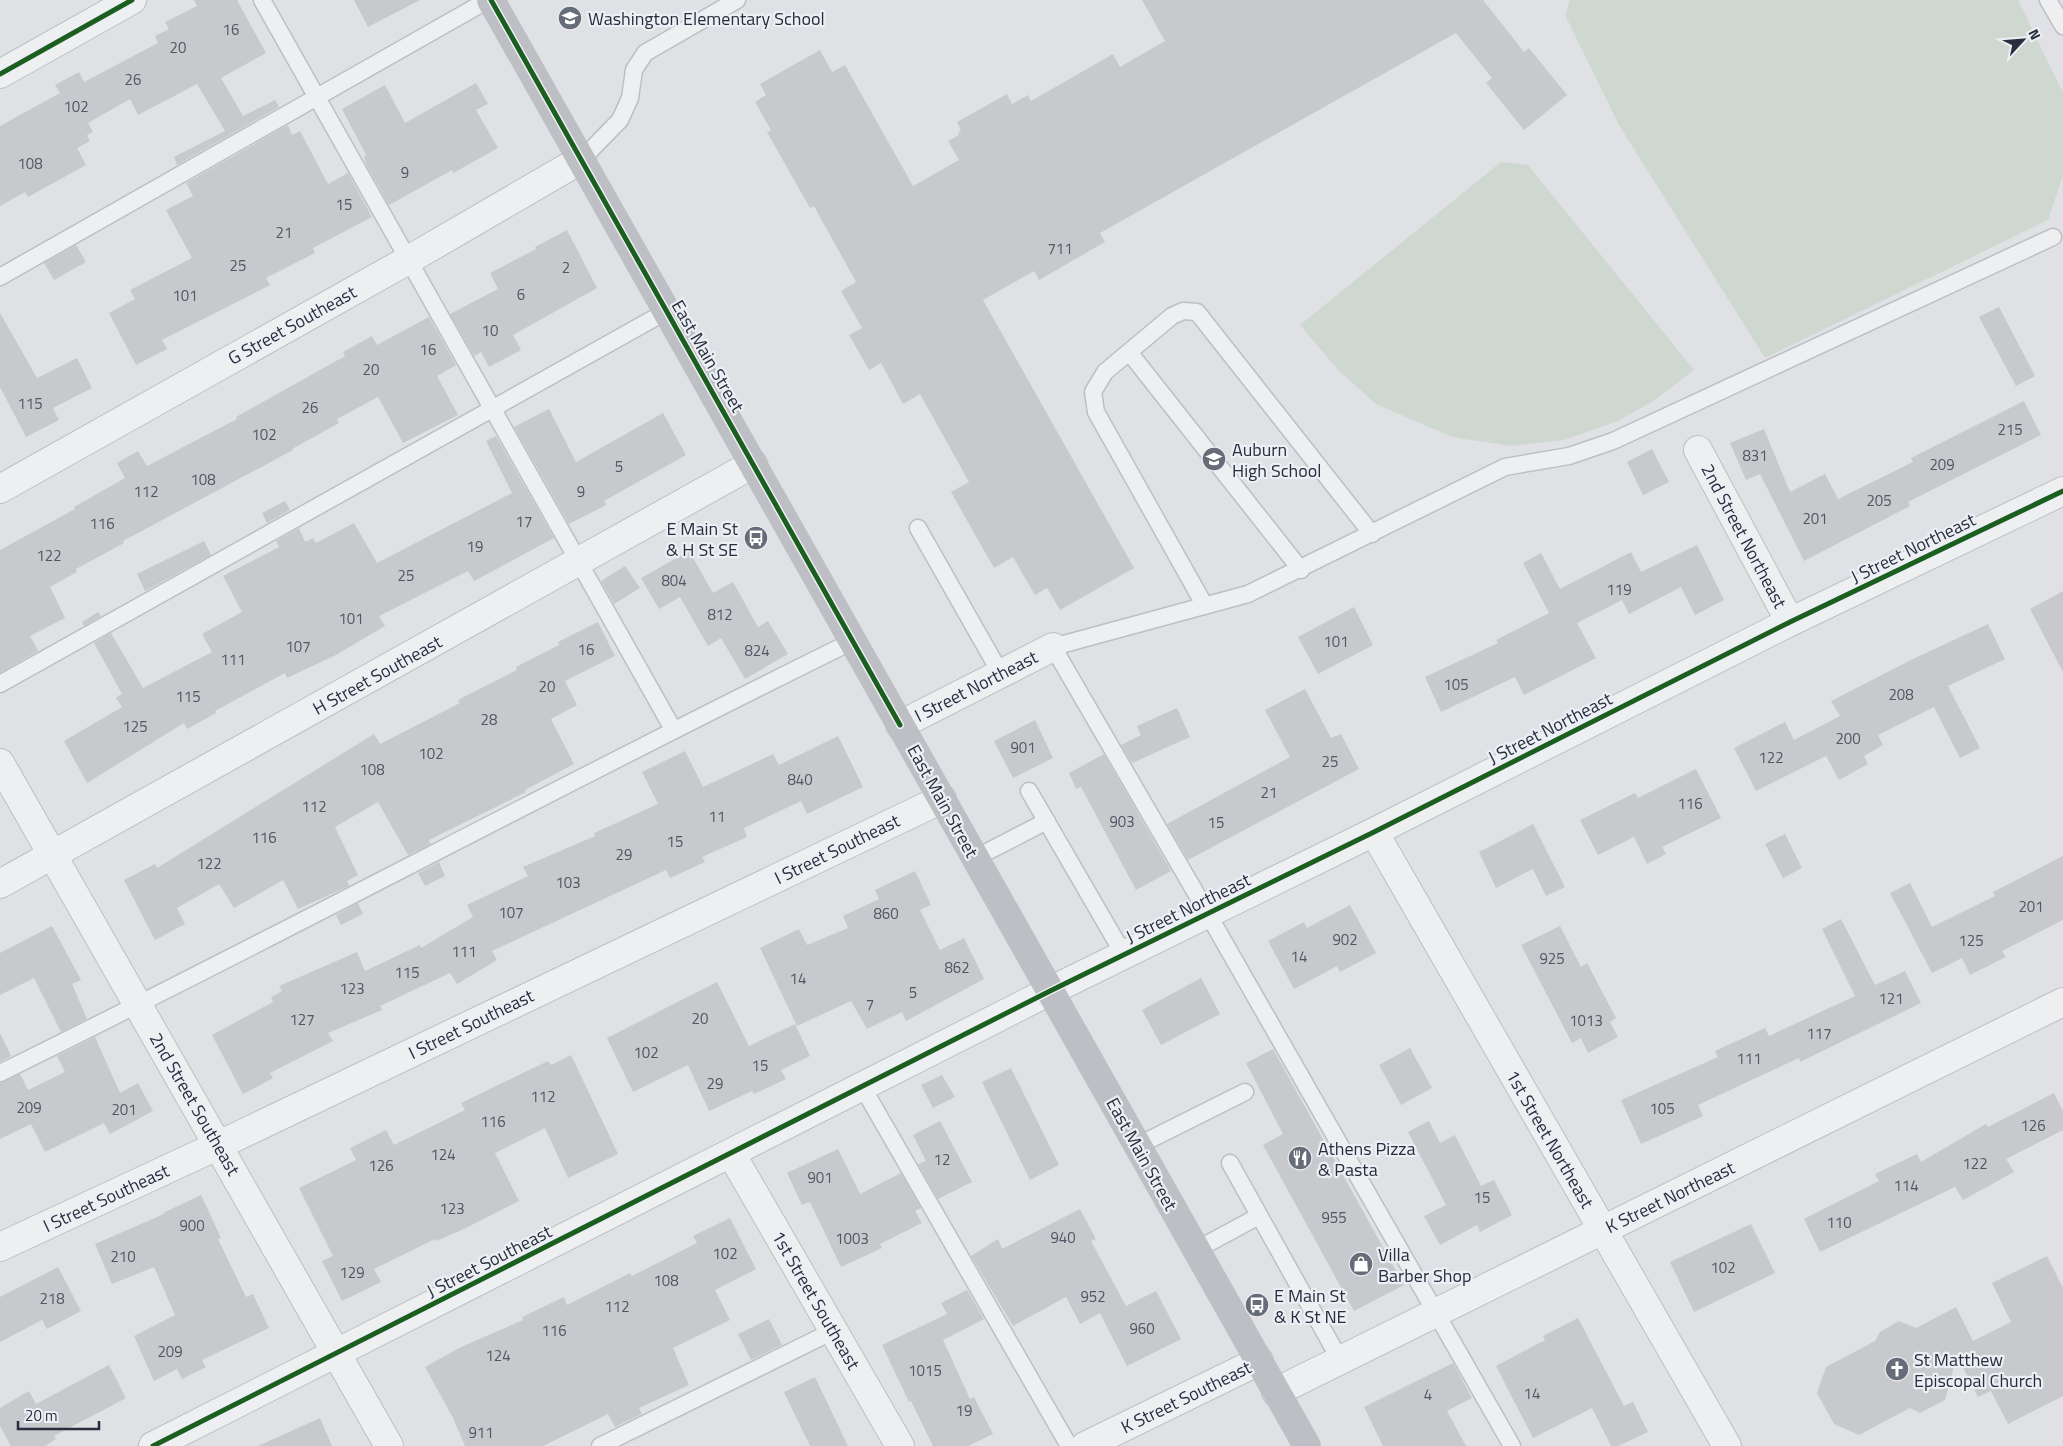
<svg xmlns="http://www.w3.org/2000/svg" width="2063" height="1446" font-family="'Titillium Web',sans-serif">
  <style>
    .green { fill: #cfd8d0 }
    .building { fill: #c7c9cd }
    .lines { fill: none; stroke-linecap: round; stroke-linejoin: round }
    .service-casing { stroke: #bebfc3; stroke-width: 19 }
    .minor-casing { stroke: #bebfc3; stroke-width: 30 }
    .service { stroke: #eeeff1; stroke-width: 16 }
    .minor { stroke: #eeeff1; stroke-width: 28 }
    .secondary { stroke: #bdbfc4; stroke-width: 28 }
    .cycleway-casing { stroke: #eceff4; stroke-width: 8 }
    .cycleway { stroke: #1b5e20; stroke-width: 5 }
    .labels { text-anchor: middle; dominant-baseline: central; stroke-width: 4.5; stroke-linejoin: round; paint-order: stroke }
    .number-label { font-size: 15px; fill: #505662 }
    .poi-label { font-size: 18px; fill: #272e3d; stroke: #eceff4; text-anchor: start }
    .street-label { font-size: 18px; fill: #272e3d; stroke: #eceff4 }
  </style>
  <rect width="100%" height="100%" fill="#dfe1e5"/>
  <path class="green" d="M1570,0h448l45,93v82l-15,45 -283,138 -146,-233 -54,-110z
    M1501,162l27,3 166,205 -39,30 -37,21 -54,19 -53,6 -59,-9 -76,-33 -37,-33 -39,-46z"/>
  <path class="building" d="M194,0h43l29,53 -45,25 22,38 32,-16 4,7 -102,58 -3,-8 51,-26 -28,-47 -59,31 -8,-16 -42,24 5,9 -6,3 3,6 -13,7 9,17 -58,32 -3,-5 -25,14v-80l60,-33 -5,-8 24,-13 5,10 74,-39 -3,-7 14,-7 -4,-7 32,-16z
    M354,0h66l-52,27z
    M1142,0h341l41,52 5,-4 38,47 -43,35 -38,-47 6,-5 -36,-45 -356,200 5,9 -66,38 -5,-9 -51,29 151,268 -74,42 -13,-22 -12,7 -22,-38 -19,11 -43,-76 18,-10 -49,-88 -17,10 -22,-41 -12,7 -20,-35 13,-7 -21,-37 15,-9 -42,-76 -4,2 -43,-76 4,-2 -16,-28 11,-7 -6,-11 60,-34 12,22 13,-7 68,121 46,-26 -11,-19 11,-6 -1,-3 3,-1 -4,-9 50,-28 5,10 16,-9 3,6 82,-47 7,13 45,-26z
    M476,83l12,21 -12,6 22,38 -45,25 -1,-3 -63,35 -23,-41 -2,-8 2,-1 -24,-46 43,-24 20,38z
    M288,125l4,10 8,-4 28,53 20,-11 24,44 -59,31 2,5 -49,25 4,7 -108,55 5,9 -31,16 -27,-52 26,-14 -5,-9 62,-32 -26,-48 27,-14 -7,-13z
    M567,230l30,58 -84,47 8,15 -32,17 -8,-15 -7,4 -24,-42 48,-25 -8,-16 46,-24 -1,-2z
    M76,245l10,17 -32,18 -10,-17z
    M1999,307l36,69 -19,10 -37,-69z
    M0,313l37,65 40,-20 15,30 -39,20 6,12 -33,17 -26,-50z
    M429,317l27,48 -19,11 21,39 -55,28 -25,-46 -41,22 2,4 -47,26 1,1 -170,91 1,2 -48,26 1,3 -27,15 15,31 -35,18 8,15 -38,22v-123l75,-41 -1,-2 51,-29 -8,-15 21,-12 9,15 90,-47 -1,-2 109,-61 -2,-4 29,-16 5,9z
    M2024,401l17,34 -133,67 2,4 -106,55 -44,-87 -14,6 -16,-37 34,-14 26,63 35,-18 13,25 75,-37 -2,-4z
    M549,409l27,53 87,-49 23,42 -82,46 2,4 -37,19 -55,-97z
    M496,436l58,102 -80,43 -6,-10 -89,45 6,10 -51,30 -47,22 -2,-5 -70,38 1,2 -29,16 -3,-6 -97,60 -23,-42 58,-34 -6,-9 6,-4 -28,-51 17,-10 32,55 69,-36 -10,-18 40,-22 -19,-36 56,-29 -3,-6 23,-13 6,14 8,-4 3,5 38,-20 23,40 135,-70 -26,-52z
    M1652,449l17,33 -26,13 -16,-33z
    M285,501l5,9 -23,13 -5,-10z
    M204,541l7,14 -66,36 -8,-17z
    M1697,545l27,55 -29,15 -14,-28 -52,27 -7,-14 -45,23 19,35 -72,37 -9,-18 -74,35 -16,-35 73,-34 -2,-3 53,-27 -26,-50 18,-10 19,36 71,-37 10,20z
    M689,551l24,42 20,-11 25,45 10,-6 20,33 -43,25 -24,-41 -13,8 -28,-49 -21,12 -18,-31z
    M625,566l15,22 -26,16 -13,-23z
    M2063,591v81l-33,-63z
    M1354,607l19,38 -55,29 -20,-37z
    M98,612l3,4 -17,10 -2,-4z
    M598,622l17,34 -50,25 12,24 -26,14 23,45 -49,26 1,2 -97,48 2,4 -23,11 -30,-53 -43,25 23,48 -11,6 2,5 -51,23 -15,-29 -49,28 -15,-24 -42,24 8,16 -30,16 -31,-60 31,-16 2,4 217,-134 6,10 80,-41 -2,-3 59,-30 -1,-3 43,-22 -1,-3z
    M1988,624l17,35 -57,27 32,62 -20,10 -26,-51 -56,28 5,10 -19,11 4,8 -29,16 -13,-24 -70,35 -22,-43 51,-26 9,18 46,-24 -9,-15 82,-42z
    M1305,689l26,49 10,-4 18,35 -171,91 -21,-36 123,-67 -25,-47z
    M1177,708l13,29 -58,26 -11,-18 20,-10 -4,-9z
    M1035,720l18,38 -40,20 -19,-37z
    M838,736l25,51 -56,27 -6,-13 -57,27 3,9 -45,20 3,5 -35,16 -4,-8 -174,81 5,9 -40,24 -7,-11 -70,33 2,4 -54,23 5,8 -63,32 3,5 -30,16 -31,-59 61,-33 -2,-5 11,-6 -3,-5 78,-34 8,19 55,-26 1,3 52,-31 -6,-12 61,-29 -5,-9 72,-31 -1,-3 64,-29 -16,-32 43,-21 18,36 70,-33 6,11z
    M1104,754l67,117 -35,19 -55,-103 -5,2 -7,-16z
    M1696,769l25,49 -59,29 4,7 -19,10 -13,-27 -36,18 -18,-35 55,-27 3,5z
    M1533,824l32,63 -19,9 -13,-27 -37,19 -17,-36z
    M1785,834l17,34 -19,10 -18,-34z
    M2063,856v64l-61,31 4,6 -36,18 -8,-17 -30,15 -42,-80 20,-10 22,44 63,-31 -2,-4z
    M439,862l6,14 -20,10 -7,-13z
    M915,871l16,34 -11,5 20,40 24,-12 20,41 -78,42 -4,-9 -35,17 -16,-28 -54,25 -37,-78 39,-19 8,16 41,-17 -5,-12 36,-17 -4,-9z
    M358,903l5,11 -22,11 -5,-10z
    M1350,905l26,48 -36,19 -3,-6 -43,23 -26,-48 36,-19 3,6z
    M1841,919l34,66 30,-14 16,32 -121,59 -1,-4 -101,47 5,11 -62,28 -20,-44 97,-43 -3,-6 50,-23 4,8 86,-40 -33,-67z
    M52,926l29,54 -9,4 15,35 -26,13 -27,-54 -34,17v-42z
    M1560,926l21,41 6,-4 29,55 -6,4 8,15 -30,16 -7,-15 -9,5 -51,-98z
    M1201,978l19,36 -59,31 -19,-35z
    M717,982l32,64 46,-22 15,32 -29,14 5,9 -32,15 -2,-3 -43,20 -21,-46 -55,27 -26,-54z
    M0,1033l11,23 -11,6z
    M95,1037l25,56 18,-10 15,28 -43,23 -6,-11 -59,29 -14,-28 -31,15v-56l20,-9 8,16 37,-18 -8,-16z
    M1410,1048l22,40 -31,17 -22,-40z
    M1273,1049l131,236 -50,26 -91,-166 20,-11 -37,-71z
    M571,1055l47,99 -50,24 -23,-50 -50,25 24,48 -55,28 -28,12 -1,-2 -61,30 7,13 -39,19 -20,-40 11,-5 -34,-68 57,-28 -6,-12 36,-18 8,15 71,-35 -4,-7 87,-42 3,4z
    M1011,1068l48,97 -29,15 -48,-98z
    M942,1075l13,22 -22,11 -12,-23z
    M2054,1093l9,18v19l-57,29 8,13 -51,28 -8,-13 -135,65 -16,-33 75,-38 -4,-7 42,-20 4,8 65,-38 2,3z
    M940,1121l32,61 -34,17 -20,-35 8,-3 -13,-26z
    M1429,1121l11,22 15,-8 26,51 13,-6 18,35 -32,17 -3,-7 -37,20 -16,-29 22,-11 -38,-73z
    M838,1149l22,45 41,-21 20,35 -6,3 7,12 -42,21 2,4 -41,19 -31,-65 -8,3 -15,-32z
    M201,1195l20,43 -3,1 28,58 7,-3 16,34 -67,32 4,7 -24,12 -5,-10 -23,12 -20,-45 41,-21 -21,-48 -42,17 -17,-40 69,-30 -1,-1z
    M1080,1209l16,30 -5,2 35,65 30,-15 25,48 -54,27 -27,-53 -20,11 -14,-27 -53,29 -42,-70 27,-17 4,10z
    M730,1218l26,51 -41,21 15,30 -57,28 16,37 -50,23 3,6 -27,13 -7,-13 -65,32h-78l-12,-28 -28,-51 36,-20 62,-27 -1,-3 42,-20 3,8 63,-32 2,3 65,-33 -4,-7z
    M1751,1224l24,49 -81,39 -24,-50z
    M2047,1256l16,32v108l-55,28 -17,-33 -13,6 -21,-41 -12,44 -25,13 -10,-5 -51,27 -25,-11 -17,-31 9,-26 49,-26 5,-9 19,-11 17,7 40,-21 17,34 38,-19 -19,-39z
    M58,1267l23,44 -34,18 -5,-9 -42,22v-45z
    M967,1290l17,29 -41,21 27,59 4,-2 19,37 -25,12h-35l-22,-45 -2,1 -27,-57 65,-31 -6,-11z
    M1578,1318l46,88 9,-4 15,30 -30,14h-7l-19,-38 -59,30 -37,-72 49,-26 -2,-4z
    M769,1319l13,26 -31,15 -13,-26z
    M1453,1363l19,35 -25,13 19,35h-83l-19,-39z
    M109,1365l17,33 -72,38 2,3 -11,7h-34l-11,-20v-18l29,-17 7,13z
    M815,1377l33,69h-38l-26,-54z
    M320,1418l12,28h-74z"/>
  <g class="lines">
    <g class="service-casing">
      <path id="service" d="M262,0l411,729
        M2048,0l15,26
        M582,159l38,-39 10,-22 4,-28 11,-17 92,-53
        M0,277l488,-277
        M1129,352l172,218
        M918,528l83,146
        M1205,606l-109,-194 -3,-20 12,-20 67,-56 11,-5 14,1 175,222
        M0,684l667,-373
        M1029,791l95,164
        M975,858l72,-37
        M0,1073c286,-140 567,-292 853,-432
        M863,1088l206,358
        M1137,1146l108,-54
        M1230,1163l110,197
        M1196,1250l63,-34
        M600,1446l233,-115
        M1512,1446l-304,-532 -155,-267 195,-53 257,-127 64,-11 44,-15 440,-204"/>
    </g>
    <g class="minor-casing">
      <path id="minor" d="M0,74l132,-74
        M1698,450l92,172
        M0,489l410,-230 172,-100
        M900,725l153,-78
        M0,763l389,683
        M1374,832l353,614
        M0,884l753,-420
        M732,1155l168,291
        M0,1247l219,-102 723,-346
        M1276,1392l787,-390
        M153,1446l897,-455 324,-159 416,-210 273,-131
        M1085,1446l174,-85"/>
    </g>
    <use href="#service" class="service"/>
    <use href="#minor" class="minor"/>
    <path class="secondary" d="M491,0l816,1446"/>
    <g class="cycleway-casing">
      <path id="cycleway" d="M491,0l409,725
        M0,74l132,-74
        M153,1446l897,-455 324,-159 416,-210 273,-131"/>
    </g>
    <use href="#cycleway" class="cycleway"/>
  </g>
  <defs>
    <g id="school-disc" transform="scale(1.25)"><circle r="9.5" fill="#676d78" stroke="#eceff4"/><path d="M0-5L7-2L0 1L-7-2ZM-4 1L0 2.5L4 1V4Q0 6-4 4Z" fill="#fff"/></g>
    <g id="bus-disc" transform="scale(1.25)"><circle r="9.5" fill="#676d78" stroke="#eceff4"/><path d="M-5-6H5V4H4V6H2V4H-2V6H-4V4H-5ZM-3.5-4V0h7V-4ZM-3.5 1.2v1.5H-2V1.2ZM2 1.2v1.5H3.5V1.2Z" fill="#fff"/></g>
    <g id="restaurant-disc" transform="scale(1.25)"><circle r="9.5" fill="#676d78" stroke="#eceff4"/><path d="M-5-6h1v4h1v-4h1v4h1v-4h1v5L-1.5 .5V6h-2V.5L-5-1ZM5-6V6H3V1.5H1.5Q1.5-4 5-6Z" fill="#fff"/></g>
    <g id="shop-disc" transform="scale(1.25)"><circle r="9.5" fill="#676d78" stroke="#eceff4"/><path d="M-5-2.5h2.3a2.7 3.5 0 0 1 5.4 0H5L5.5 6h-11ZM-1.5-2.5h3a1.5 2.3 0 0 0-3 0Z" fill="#fff"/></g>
    <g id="church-disc" transform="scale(1.25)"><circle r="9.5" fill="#676d78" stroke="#eceff4"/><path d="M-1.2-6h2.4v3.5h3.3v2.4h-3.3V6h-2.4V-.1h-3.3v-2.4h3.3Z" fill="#fff"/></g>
  </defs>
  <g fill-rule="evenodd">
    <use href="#school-disc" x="570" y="18"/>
    <use href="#school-disc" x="1214" y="459"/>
    <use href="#bus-disc" x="756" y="538"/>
    <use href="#restaurant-disc" x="1300" y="1158"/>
    <use href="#shop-disc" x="1361" y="1264"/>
    <use href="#bus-disc" x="1257" y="1305"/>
    <use href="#church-disc" x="1897" y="1369"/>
  </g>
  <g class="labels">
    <g class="number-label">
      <text x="231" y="29">16</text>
      <text x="178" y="47">20</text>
      <text x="133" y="79">26</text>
      <text x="76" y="106">102</text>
      <text x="30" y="163">108</text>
      <text x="405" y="172">9</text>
      <text x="344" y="204">15</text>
      <text x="284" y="232">21</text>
      <text x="1060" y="248">711</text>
      <text x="238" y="265">25</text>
      <text x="566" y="267">2</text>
      <text x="521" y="294">6</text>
      <text x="185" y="295">101</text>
      <text x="490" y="330">10</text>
      <text x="428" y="349">16</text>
      <text x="371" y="369">20</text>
      <text x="30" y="403">115</text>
      <text x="310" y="407">26</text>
      <text x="2010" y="429">215</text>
      <text x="264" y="434">102</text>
      <text x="1755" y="455">831</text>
      <text x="1942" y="464">209</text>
      <text x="619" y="466">5</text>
      <text x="203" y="479">108</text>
      <text x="146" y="491">112</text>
      <text x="581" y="491">9</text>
      <text x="1879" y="500">205</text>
      <text x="1815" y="518">201</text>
      <text x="524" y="521">17</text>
      <text x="102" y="523">116</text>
      <text x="475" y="546">19</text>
      <text x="49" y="555">122</text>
      <text x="406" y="575">25</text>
      <text x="674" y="580">804</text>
      <text x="1619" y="589">119</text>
      <text x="720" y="614">812</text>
      <text x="351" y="618">101</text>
      <text x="1336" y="641">101</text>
      <text x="298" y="646">107</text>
      <text x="586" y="649">16</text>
      <text x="757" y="650">824</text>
      <text x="233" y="659">111</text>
      <text x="1456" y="684">105</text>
      <text x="547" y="686">20</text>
      <text x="1901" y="694">208</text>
      <text x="188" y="696">115</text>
      <text x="489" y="719">28</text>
      <text x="135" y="726">125</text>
      <text x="1848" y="738">200</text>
      <text x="1023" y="747">901</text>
      <text x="431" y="753">102</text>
      <text x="1771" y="757">122</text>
      <text x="1330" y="761">25</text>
      <text x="372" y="769">108</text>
      <text x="800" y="779">840</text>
      <text x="1269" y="792">21</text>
      <text x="1690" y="803">116</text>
      <text x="314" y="806">112</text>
      <text x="717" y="816">11</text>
      <text x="1122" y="821">903</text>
      <text x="1216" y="822">15</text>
      <text x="264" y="837">116</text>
      <text x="675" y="841">15</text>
      <text x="624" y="854">29</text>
      <text x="209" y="863">122</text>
      <text x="568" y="882">103</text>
      <text x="2031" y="906">201</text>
      <text x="511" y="912">107</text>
      <text x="886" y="913">860</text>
      <text x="1345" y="939">902</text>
      <text x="1971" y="940">125</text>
      <text x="464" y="951">111</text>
      <text x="1299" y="956">14</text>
      <text x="1552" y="958">925</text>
      <text x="957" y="967">862</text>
      <text x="407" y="972">115</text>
      <text x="798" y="978">14</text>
      <text x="352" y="988">123</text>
      <text x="913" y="992">5</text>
      <text x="1891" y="998">121</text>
      <text x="870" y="1004">7</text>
      <text x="700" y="1018">20</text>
      <text x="302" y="1019">127</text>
      <text x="1586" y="1020">1013</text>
      <text x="1819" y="1033">117</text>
      <text x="646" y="1052">102</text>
      <text x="1749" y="1058">111</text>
      <text x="760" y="1065">15</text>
      <text x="715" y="1083">29</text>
      <text x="543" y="1096">112</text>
      <text x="29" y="1107">209</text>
      <text x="1662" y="1108">105</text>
      <text x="124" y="1109">201</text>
      <text x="493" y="1121">116</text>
      <text x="2033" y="1125">126</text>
      <text x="443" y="1154">124</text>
      <text x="942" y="1159">12</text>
      <text x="1975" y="1163">122</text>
      <text x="381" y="1165">126</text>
      <text x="820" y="1177">901</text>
      <text x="1906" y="1185">114</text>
      <text x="1482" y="1197">15</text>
      <text x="452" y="1208">123</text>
      <text x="1334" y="1217">955</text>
      <text x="1839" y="1222">110</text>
      <text x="192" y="1225">900</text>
      <text x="1063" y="1237">940</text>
      <text x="852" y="1238">1003</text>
      <text x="725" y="1253">102</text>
      <text x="123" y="1256">210</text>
      <text x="1723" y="1267">102</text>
      <text x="352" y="1272">129</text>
      <text x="666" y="1280">108</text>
      <text x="1093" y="1296">952</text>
      <text x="52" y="1298">218</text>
      <text x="617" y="1306">112</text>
      <text x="1142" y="1328">960</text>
      <text x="554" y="1330">116</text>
      <text x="170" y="1351">209</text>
      <text x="498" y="1355">124</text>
      <text x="925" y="1370">1015</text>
      <text x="1532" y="1393">14</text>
      <text x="1428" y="1394">4</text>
      <text x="964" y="1410">19</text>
      <text x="481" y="1432">911</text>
    </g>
    <g class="poi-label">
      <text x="588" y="18">Washington Elementary School</text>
      <text x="1232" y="449">Auburn<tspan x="1232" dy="21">High School</tspan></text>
      <text x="738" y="528" text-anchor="end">E Main St<tspan x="738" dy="21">&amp; H St SE</tspan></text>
      <text x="1318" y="1148">Athens Pizza<tspan x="1318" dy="21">&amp; Pasta</tspan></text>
      <text x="1378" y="1254">Villa<tspan x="1378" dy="21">Barber Shop</tspan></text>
      <text x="1274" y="1295">E Main St<tspan x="1274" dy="21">&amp; K St NE</tspan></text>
      <text x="1914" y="1359">St Matthew<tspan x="1914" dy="21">Episcopal Church</tspan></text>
    </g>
    <g class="street-label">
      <text transform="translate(292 325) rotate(-29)">G Street Southeast</text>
      <text transform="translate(708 356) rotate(60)">East Main Street</text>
      <text transform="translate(1744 536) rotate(62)">2nd Street Northeast</text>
      <text transform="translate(1913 548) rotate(-26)">J Street Northeast</text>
      <text transform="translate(377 675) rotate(-29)">H Street Southeast</text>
      <text transform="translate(976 686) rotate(-27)">I Street Northeast</text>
      <text transform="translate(1550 728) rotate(-27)">J Street Northeast</text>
      <text transform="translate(943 801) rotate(61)">East Main Street</text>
      <text transform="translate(837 849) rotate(-26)">I Street Southeast</text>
      <text transform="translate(1188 908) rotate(-26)">J Street Northeast</text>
      <text transform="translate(471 1024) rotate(-26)">I Street Southeast</text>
      <text transform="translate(195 1104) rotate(60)">2nd Street Southeast</text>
      <text transform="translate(1550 1139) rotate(60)">1st Street Northeast</text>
      <text transform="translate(1142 1154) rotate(61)">East Main Street</text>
      <text transform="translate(1670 1197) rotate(-26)">K Street Northeast</text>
      <text transform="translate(106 1198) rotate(-25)">I Street Southeast</text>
      <text transform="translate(489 1261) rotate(-27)">J Street Southeast</text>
      <text transform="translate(816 1300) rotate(60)">1st Street Southeast</text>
      <text transform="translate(1186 1397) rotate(-26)">K Street Southeast</text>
    </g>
  </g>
  <g transform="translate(2023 40) rotate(64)" stroke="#eceff4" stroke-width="4" paint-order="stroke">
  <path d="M0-4L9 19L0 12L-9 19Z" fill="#272e3d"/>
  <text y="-8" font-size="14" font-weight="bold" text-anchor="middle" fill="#272e3d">N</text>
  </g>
  <path d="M18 1421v8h81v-8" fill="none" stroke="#272e3d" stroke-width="2.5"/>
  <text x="25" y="1421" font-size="15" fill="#272e3d" stroke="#eceff4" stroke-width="4" paint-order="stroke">20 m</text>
</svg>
